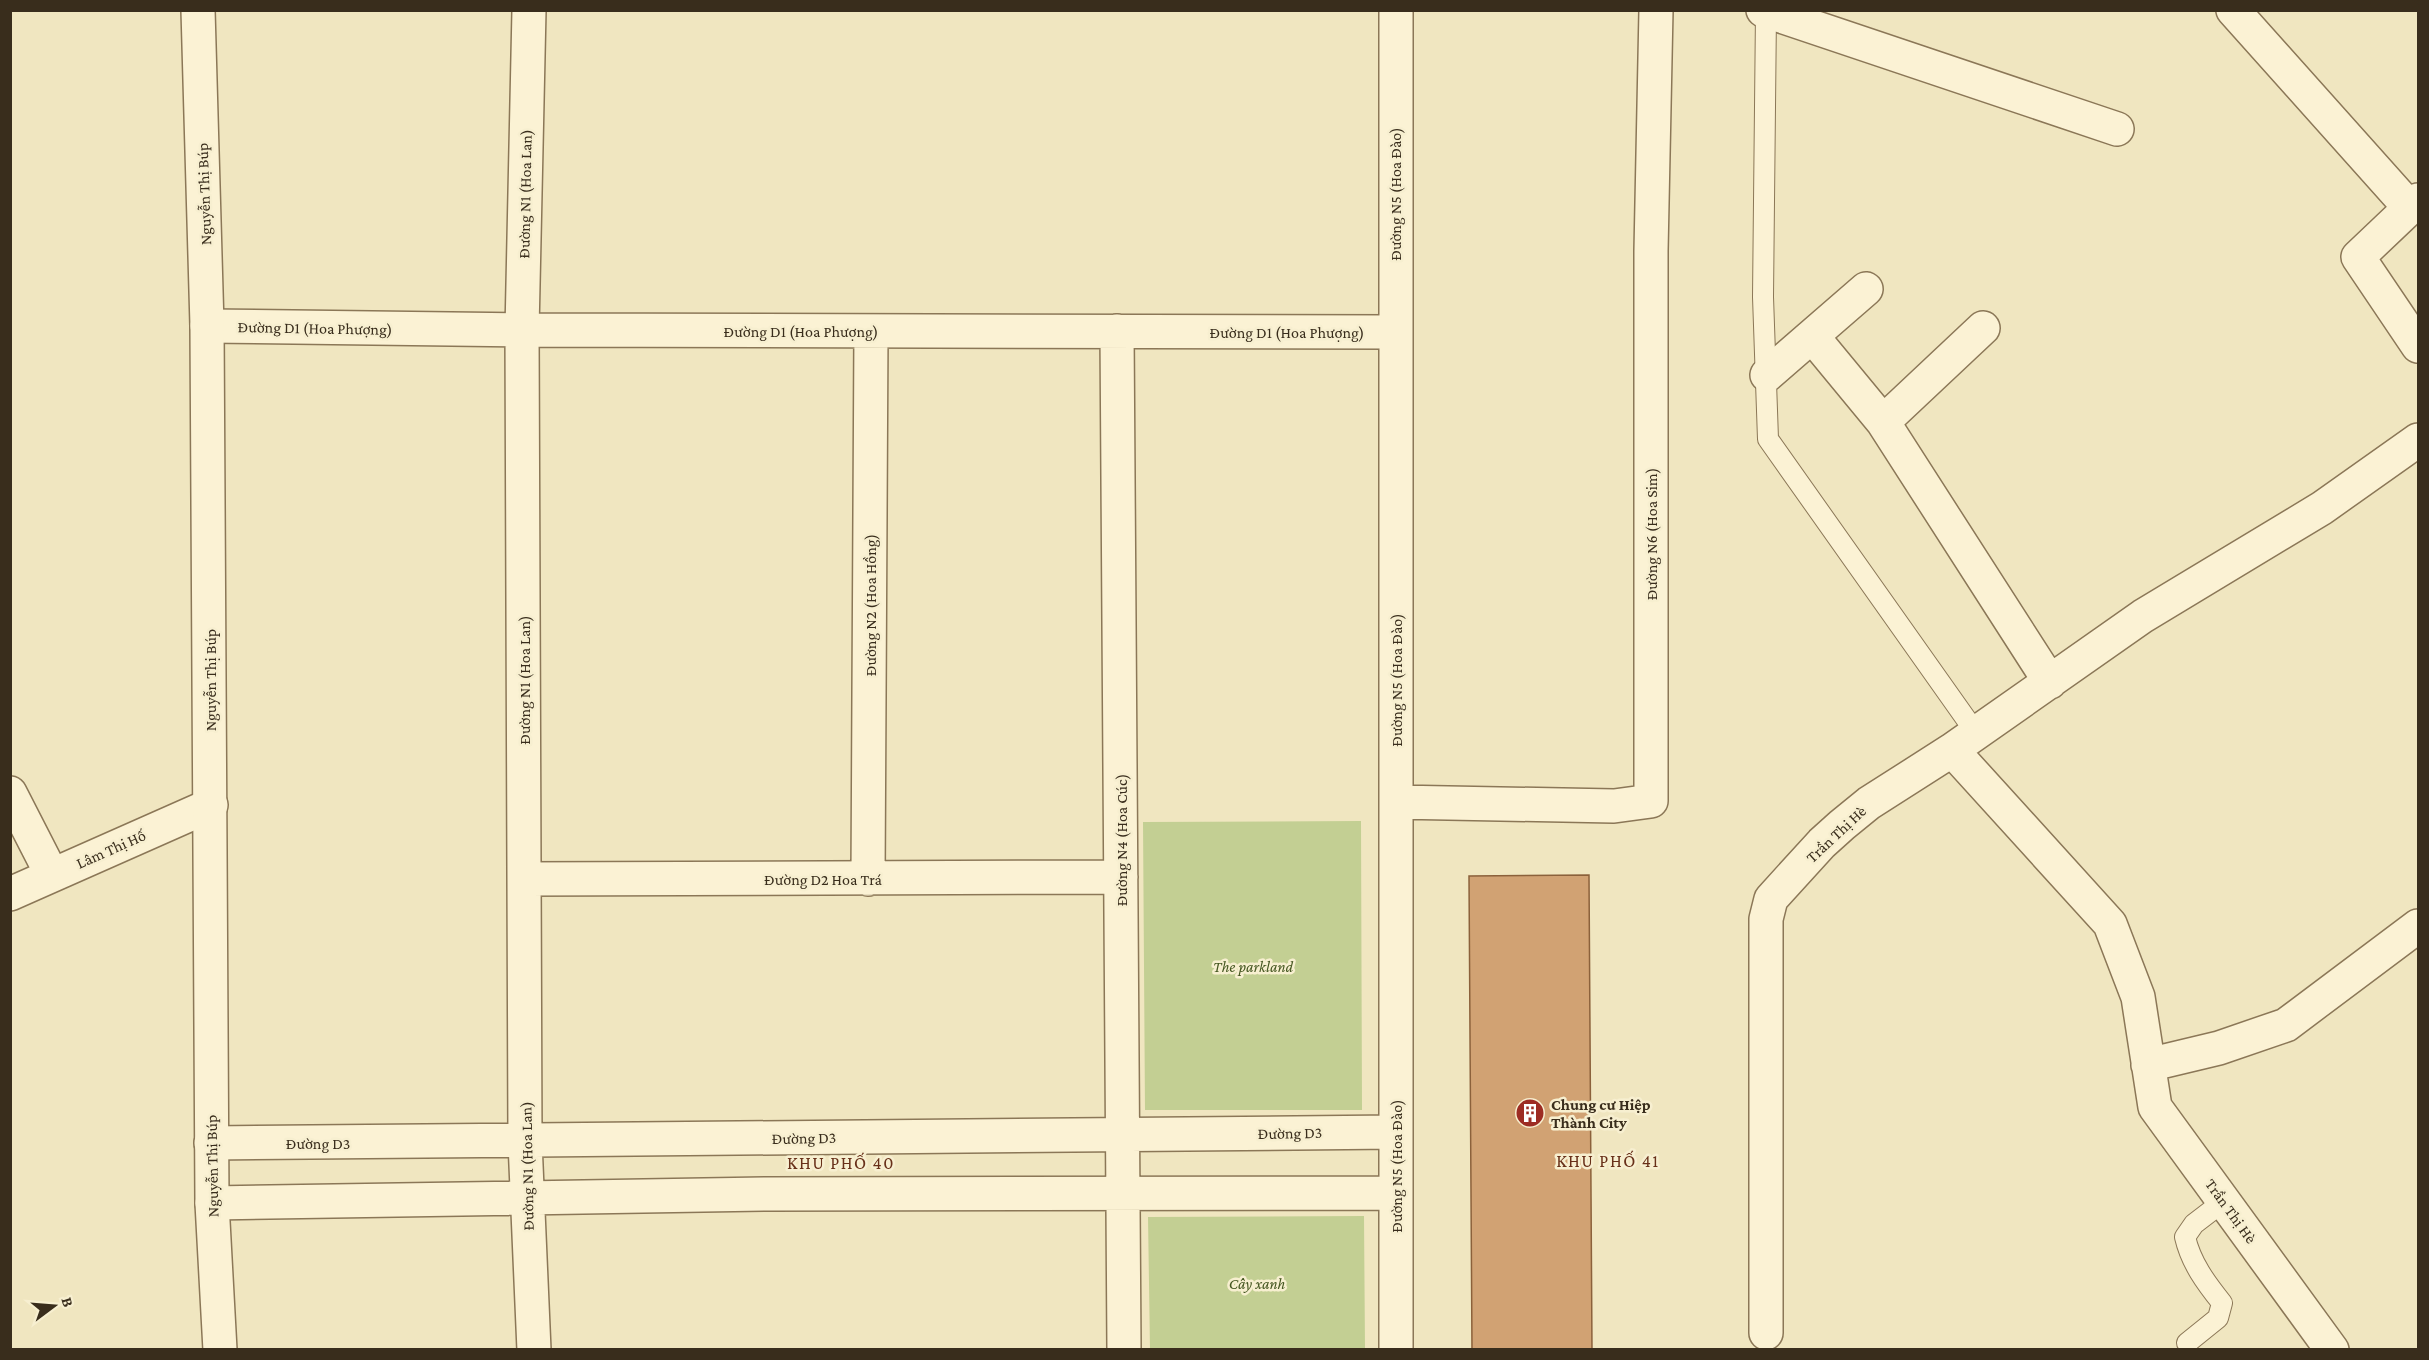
<svg xmlns="http://www.w3.org/2000/svg" width="2429" height="1360" font-family="'Crimson Pro',serif">
  <style>
    .green { fill: #c3cf93 }
    .building { fill: #d1a273; stroke: #8b613b; stroke-width: 1.5 }
    .lines { fill: none; stroke-linecap: round; stroke-linejoin: round }
    .service-casing { stroke: #8b7757; stroke-width: 22 }
    .minor-casing { stroke: #8b7757; stroke-width: 36 }
    .tertiary-casing { stroke: #8b7757; stroke-width: 36 }
    .service { stroke: #fbf2d4; stroke-width: 20 }
    .minor { stroke: #fbf2d4; stroke-width: 33 }
    .tertiary { stroke: #fbf2d4; stroke-width: 33 }
    .labels { text-anchor: middle; dominant-baseline: central; stroke-width: 5; stroke-linejoin: round; paint-order: stroke }
    .street-label { font-size: 16px; fill: #392d1c; stroke: #f7efd0 }
    .park-label { font-size: 16px; font-style: italic; fill: #455721; stroke: #f7efd0 }
    .poi-label { font-size: 16px; font-weight: bold; fill: #392d1c; stroke: #f7efd0; text-anchor: start }
    .neighbourhood-label { font-size: 18px; letter-spacing: 1.5px; fill: #683019; stroke: #f7efd0 }
  </style>
  <rect width="100%" height="100%" fill="#f0e6c0"/>
  <path class="green" d="M1361,821l1,289h-217l-2,-288z
    M1364,1216l1,133h-215l-2,-132z"/>
  <path class="building" d="M1589,875l3,475h-120l-3,-474z"/>
  <g class="lines">
    <g class="service-casing">
      <path id="service" d="M1766,12l-3,285 5,142 208,294
        M2187,1343l31,-25 4,-15c-16,-20 -31,-40 -37,-66l9,-13 30,-23"/>
    </g>
    <g class="minor-casing">
      <path id="minor" d="M529,10l-7,320 3,812 9,208
        M1396,10v1340
        M1763,10l354,119
        M2233,10l177,198
        M2418,200l-60,57 60,89
        M207,326l315,4 873,2
        M1117,331l7,1019
        M1812,336l71,86 167,260
        M1767,375l99,-86
        M1883,422l100,-94
        M1952,750l191,-134 179,-108 96,-68
        M10,793l42,82
        M1396,802l218,4 37,-5v-550l5,-241
        M525,879l596,-2
        M868,879l3,-548
        M10,894l201,-89
        M2148,1065l71,-17 67,-23 132,-99
        M211,1143l1185,-11
        M212,1203l555,-9 629,-1
        M1766,1333v-414l5,-20 51,-56 20,-18 27,-22 83,-53 158,174 28,73 17,110 177,243"/>
    </g>
    <g class="tertiary-casing">
      <path id="tertiary" d="M198,10l9,316 5,877 8,147"/>
    </g>
    <use href="#service" class="service"/>
    <use href="#minor" class="minor"/>
    <use href="#tertiary" class="tertiary"/>
  </g>
  <defs>
    <g id="building-disc" transform="scale(1.5)"><circle r="9.5" fill="#9d2c23" stroke="#f7efd0"/><path d="M-4-6H4V6H1V3H-1V6H-4ZM-2.5-4.3h1.7v1.8h-1.7ZM.8-4.3h1.7v1.8H.8ZM-2.5-1h1.7V.8h-1.7ZM.8-1h1.7V.8H.8Z" fill="#fff"/></g>
  </defs>
  <g fill-rule="evenodd">
    <use href="#building-disc" x="1530" y="1113"/>
  </g>
  <g class="labels">
    <g class="street-label">
      <text transform="translate(204 194) rotate(-92)">Nguyễn Thị Búp</text>
      <text transform="translate(525 194) rotate(-89)">Đường N1 (Hoa Lan)</text>
      <text transform="translate(1395 194) rotate(-90)">Đường N5 (Hoa Đào)</text>
      <text transform="translate(315 328) rotate(1)">Đường D1 (Hoa Phượng)</text>
      <text x="801" y="331">Đường D1 (Hoa Phượng)</text>
      <text x="1287" y="332">Đường D1 (Hoa Phượng)</text>
      <text transform="translate(1651 534) rotate(-90)">Đường N6 (Hoa Sim)</text>
      <text transform="translate(870 605) rotate(-90)">Đường N2 (Hoa Hồng)</text>
      <text transform="translate(210 680) rotate(-90)">Nguyễn Thị Búp</text>
      <text transform="translate(524 680) rotate(-90)">Đường N1 (Hoa Lan)</text>
      <text transform="translate(1396 680) rotate(-90)">Đường N5 (Hoa Đào)</text>
      <text transform="translate(1836 834) rotate(-43)">Trần Thị Hè</text>
      <text transform="translate(1121 840) rotate(-90)">Đường N4 (Hoa Cúc)</text>
      <text transform="translate(111 849) rotate(-24)">Lâm Thị Hố</text>
      <text x="823" y="879">Đường D2 Hoa Trá</text>
      <text transform="translate(1290 1133) rotate(-1)">Đường D3</text>
      <text transform="translate(804 1138) rotate(-1)">Đường D3</text>
      <text x="318" y="1143">Đường D3</text>
      <text transform="translate(212 1166) rotate(-91)">Nguyễn Thị Búp</text>
      <text transform="translate(527 1166) rotate(-91)">Đường N1 (Hoa Lan)</text>
      <text transform="translate(1396 1166) rotate(-90)">Đường N5 (Hoa Đào)</text>
      <text transform="translate(2231 1211) rotate(54)">Trần Thị Hè</text>
    </g>
    <g class="park-label">
      <text x="1253" y="966">The parkland</text>
      <text x="1257" y="1283">Cây xanh</text>
    </g>
    <g class="poi-label">
      <text x="1551" y="1104">Chung cư Hiệp<tspan x="1551" dy="18">Thành City</tspan></text>
    </g>
    <g class="neighbourhood-label">
      <text x="1608" y="1161">KHU PHỐ 41</text>
      <text x="841" y="1163">KHU PHỐ 40</text>
    </g>
  </g>
  <rect width="2429" height="1360" fill="none" stroke="#392d1c" stroke-width="24"/>
  <g transform="translate(54 1306) rotate(74)" stroke="#f7efd0" stroke-width="4.5" paint-order="stroke">
  <path d="M0-4.5L10 22L0 15L-10 22Z" fill="#392d1c"/>
  <text y="-9" font-size="16" font-weight="bold" text-anchor="middle" fill="#392d1c">B</text>
  </g>
</svg>
